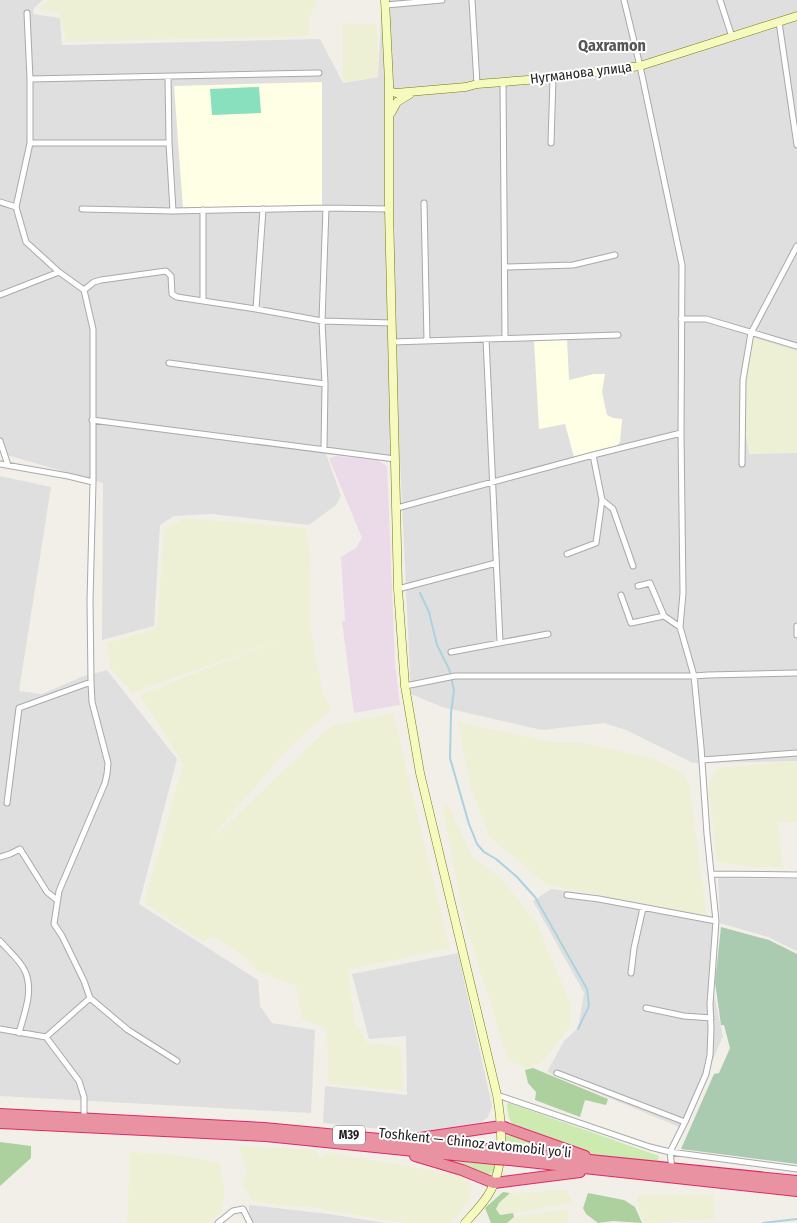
<svg xmlns="http://www.w3.org/2000/svg" width="797" height="1223" font-family="'Fira Sans Condensed',sans-serif">
  <style>
    .residential { fill: #e0dfdf }
    .industrial { fill: #ebdbe8 }
    .education { fill: #ffffe5 }
    .farmland { fill: #eef0d5 }
    .grass { fill: #cdebb0 }
    .forest { fill: #add19e }
    .cemetery { fill: #aacbaf }
    .pitch { fill: #88e0be }
    .lines { fill: none; stroke-linecap: round; stroke-linejoin: round }
    .stream { stroke: #aad3df; stroke-width: 2 }
    .street-casing { stroke: #a9a9a9; stroke-width: 7 }
    .secondary-casing { stroke: #707d05; stroke-width: 9 }
    .highway-casing { stroke: #dc2a67; stroke-width: 12 }
    .street { stroke: #fff; stroke-width: 5 }
    .secondary { stroke: #f7fabf; stroke-width: 8 }
    .highway { stroke: #e892a2; stroke-width: 10 }
    .highway-bridge-casing { stroke: #dc2a67; stroke-width: 12; stroke-linecap: butt }
    .highway-bridge { stroke: #e892a2; stroke-width: 10 }
    .labels { text-anchor: middle; dominant-baseline: central; stroke-width: 4; stroke-linejoin: round; paint-order: stroke }
    .shield { fill: #fff; stroke: #646464; stroke-width: 1 }
    .shield-label { font-size: 12px; font-weight: bold; fill: #222 }
    .street-label { font-size: 14px; fill: #222; stroke: #fff }
    .quarter-label { font-size: 16px; font-weight: bold; fill: #555; stroke: #fff }
  </style>
  <rect width="100%" height="100%" fill="#f2efe9"/>
  <path class="residential" d="M0,0h43l-9,8 -1,6 27,4 2,27 258,-6 23,44 35,-6 4,-77h415v761l-104,2 -67,-33 -22,-7 -62,7 -100,-23 -31,-13 -11,-234 -74,-6 15,42 -5,9 -27,20 -97,-11 -38,2 -14,9 -6,101 -52,14 1,-157 -103,-30z
    M0,476l51,11 -32,204 23,3 42,-18 23,-6 70,89 -38,145 119,76 2,26 12,17 43,7 -4,83 -311,-17z
    M718,878l79,1v72l-29,-14 -48,-14z
    M551,889l23,3 144,27 -7,62 12,55 -39,93 -137,-57 17,-31 14,-13 6,-35 -51,-92z
    M458,953l34,153 -4,11 -6,5 -50,9 -22,1 -87,-9 2,-37 82,9 -1,-59 -37,3 -17,-65z
    M249,1205l80,9 56,9h-136z"/>
  <path class="industrial" d="M337,456l40,4 10,6 8,197 5,42 -46,8 -12,-92h3l-4,-64 15,-9 6,-10 -33,-80z"/>
  <path class="education" d="M322,82v123l-139,4 -9,-123z
    M567,339l2,41 25,-6h11l-3,18 5,23 6,3 9,1 -2,23 -4,5 -42,10 -9,-33 -26,5 -5,-88z"/>
  <path class="farmland" d="M48,0h269l-8,20v16l-243,6 -6,-28 -22,-6z
    M343,23l34,1 1,53 -35,6z
    M751,337l46,14v102l-48,1 -4,-23 1,-49z
    M185,518l121,10 4,28 1,72 11,63 9,18 -50,47 -74,87 124,-117 62,-13 57,235 -102,22 7,54 6,7 6,12 34,3 3,45 -76,-7 -1,-55 -25,-10 -6,-33 -39,-15 -14,-16 -29,-18 -11,5 -59,-39 39,-139 -43,-69 144,-57 -152,55 -22,-25 -3,-25 50,-15 7,-99z
    M458,722l100,21h27l70,16 27,14 7,10 18,133 -160,-31 -57,-48 -20,-52z
    M797,761v61l-19,1 5,44h-31l-35,-5 -9,-76 9,-18z
    M448,804l25,54 29,21 35,45 34,81v19l-13,19 -17,20 -15,5 -18,-8 -45,-144 -20,-107z
    M238,1146l77,4 4,9 9,-7 135,24 9,11 -1,11 -20,25h-46l-90,-15 -61,-6 -12,-19 5,-12z
    M130,1152l45,3 44,7 6,29 -3,20 -13,12h-82z
    M567,1190l7,13 -74,12 -4,-6 3,-6 11,-10z
    M637,1195h76l2,24 -71,4 -5,-13z
    M569,1209l-1,14h-61l7,-6z"/>
  <path class="grass" d="M509,1103l150,53 -1,5 -64,-6 -81,-29c-4,-7 -6,-13 -6,-22z
    M512,1134l56,17 -65,-6 2,-8z
    M447,1160l46,5 2,2 -3,6 -7,2z"/>
  <path class="forest" d="M533,1068l75,31 -2,6 -21,-5 -5,17 -45,-17 1,-8 -8,-9 -3,-13z
    M0,1142l31,4v12l-31,28z
    M503,1192l7,1 -11,10 -3,6 4,6 13,-2 1,4 -7,6h-16l-6,-15z
    M588,1193l36,7 11,7 7,16 -29,-2 -15,2 -12,-9 -3,-6z"/>
  <path class="cemetery" d="M721,927l48,13 28,14v210l-116,-15 33,-75 5,-1 11,-25 -6,-23h-3l-6,-43z"/>
  <path class="pitch" d="M259,87l2,26 -49,2 -2,-26z"/>
  <g class="lines">
    <path class="stream" d="M420,593l9,19 8,33 12,24 5,21 -3,23 -1,45 19,66 8,20 7,8 12,7 20,17 19,21 52,92 2,17 -11,23
      M763,1223l34,-4"/>
    <g class="street-casing">
      <path id="street" d="M472,0l5,84
        M624,0l16,66 42,199 -1,168 2,160 -3,34 14,49 7,71 6,87 9,87 -6,83 1,24 -1,27 -4,19 -21,48 -15,30 2,17
        M720,0l12,37
        M386,5l56,-5
        M27,13l3,66v64l-14,64 10,35 33,30 25,18 9,39v153l-3,119 1,81 1,20 16,61 -1,11 -2,9 -46,108 -5,33 8,12 22,45 6,17 38,32 49,31
        M779,22l18,123
        M168,77l1,66 4,68
        M30,79l289,-6
        M503,82l2,255
        M30,143h139
        M551,143l2,-65
        M0,202l16,5
        M424,203l3,138
        M82,209l91,2 153,-3 63,1
        M505,267l68,-2 42,-10
        M84,290l10,-8 7,-2 65,-9 5,5 1,18 5,3 79,12 66,12 70,2
        M0,295l59,-23
        M203,301v-91
        M256,309l7,-100
        M681,319h25l91,27
        M486,339l14,303
        M392,342l226,-7
        M169,363l156,21
        M92,420l303,39
        M0,441l8,24
        M324,448l1,-64 -3,-63 4,-113
        M0,464l68,12 25,6
        M742,464l1,-84 8,-47 46,-87
        M602,500l11,9 20,57
        M397,508l196,-53 88,-22
        M567,554l29,-11 6,-43 -9,-45
        M638,586l12,-3 14,33 16,11
        M398,589l98,-26
        M621,595l10,28 33,-7
        M797,626v9
        M451,652l97,-18
        M405,686l50,-10h239l14,-1 89,-2
        M702,760l95,-7
        M7,803l12,-95 72,-26
        M0,857l10,-3 10,-5 27,43 10,8
        M711,874l86,1
        M567,895l32,4 117,22
        M0,941c8,9 20,19 25,30 9,20 -1,43 -6,62
        M631,973l3,-25 9,-40
        M646,1008l38,8 27,2
        M0,1029l46,8
        M557,1073l128,49
        M497,1095l153,52 20,5 127,17
        M84,1118v-21l-5,-16 -33,-44 44,-39
        M218,1223l15,-12 10,-2 7,14"/>
    </g>
    <g class="secondary-casing">
      <path id="secondary" d="M385,0l4,82v127l9,380 7,97 15,87 77,322c5,28 8,69 -6,95 -6,12 -17,23 -26,33
        M389,91l7,2 70,-6 11,-3 76,-6 87,-12 157,-50
        M391,113l6,-11 13,-8"/>
    </g>
    <g class="highway-casing">
      <path id="highway" d="M0,1114l264,14 231,22
        M0,1123l266,13 228,23
        M420,1138l81,-12 84,30
        M511,1152l286,29
        M415,1156l47,14 32,13 86,-11
        M510,1160l287,31"/>
    </g>
    <use href="#street" class="street"/>
    <use href="#secondary" class="secondary"/>
    <use href="#highway" class="highway"/>
    <g class="highway-bridge-casing">
      <path id="highway-bridge" d="M495,1150l16,2
        M494,1159l16,1"/>
    </g>
    <use href="#highway-bridge" class="highway-bridge"/>
  </g>
  <g class="labels">
    <rect class="shield" x="333" y="1125.5" width="32" height="19" rx="4"/>
    <g class="shield-label">
      <text x="349" y="1135">M39</text>
    </g>
    <g class="street-label">
      <text transform="translate(581 73) rotate(-7)">Нугманова улица</text>
      <text transform="translate(475 1143) rotate(6)">Toshkent — Chinoz avtomobil yoʻli</text>
    </g>
    <g class="quarter-label">
      <text x="612" y="45">Qaxramon</text>
    </g>
  </g>
</svg>
